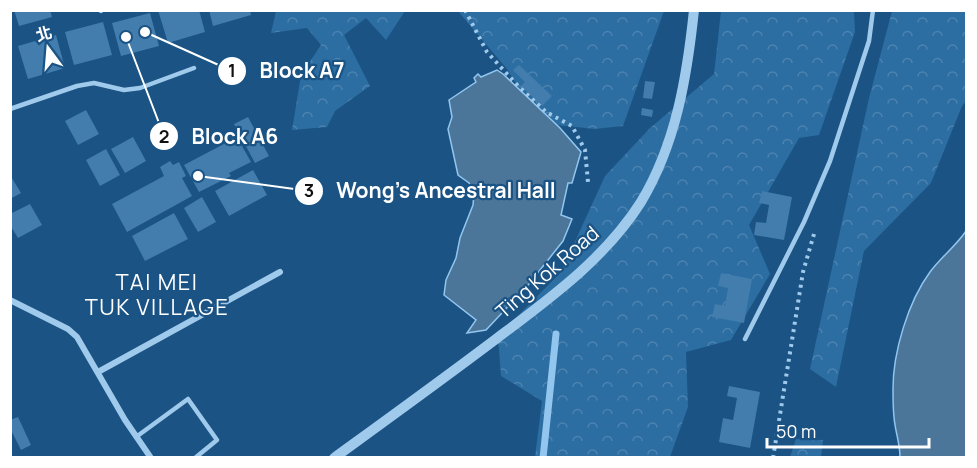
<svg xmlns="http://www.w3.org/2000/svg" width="977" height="468" font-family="Manrope,'Noto Sans TC',sans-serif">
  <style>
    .forest { fill: url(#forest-crowns) }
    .water { fill: #4b7599; stroke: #92c6ee; stroke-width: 1.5 }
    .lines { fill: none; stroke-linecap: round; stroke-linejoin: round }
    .stream { stroke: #92c6ee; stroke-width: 7 }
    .building { fill: #427dad }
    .path { stroke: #9fcaeb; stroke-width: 4; stroke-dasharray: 3 4.5; stroke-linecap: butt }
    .service { stroke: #9fcaeb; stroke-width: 4.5 }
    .minor { stroke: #9fcaeb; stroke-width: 6 }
    .tertiary { stroke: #9fcaeb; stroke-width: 10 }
    .labels { text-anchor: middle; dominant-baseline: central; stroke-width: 4.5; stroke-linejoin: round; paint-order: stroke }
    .street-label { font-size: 20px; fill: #fff; stroke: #1a5384 }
    .quarter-label { font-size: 22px; letter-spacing: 1.5px; fill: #fff; stroke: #1a5384 }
    .leader { fill: none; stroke: #fff; stroke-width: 2 }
    .callout-dot { fill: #fff; stroke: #1a5384; stroke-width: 2 }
    .mark-label { font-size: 18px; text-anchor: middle; font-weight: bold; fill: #111 }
    .callout-label { font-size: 21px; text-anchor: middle; font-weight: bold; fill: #fff; stroke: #1a5384; stroke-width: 4.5; stroke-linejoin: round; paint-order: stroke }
  </style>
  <defs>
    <pattern id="forest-crowns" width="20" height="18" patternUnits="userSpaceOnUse" patternTransform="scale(1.5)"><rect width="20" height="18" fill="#2c6da2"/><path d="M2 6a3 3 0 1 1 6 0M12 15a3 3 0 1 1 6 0" fill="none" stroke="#4c83b0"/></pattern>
  </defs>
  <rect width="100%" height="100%" fill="#1a5384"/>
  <path class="forest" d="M457,10l207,1 -41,115 -29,3 -54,-6 -33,-54z
    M276,11v-1l129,1 -19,29 -20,-22 -22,17 26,51 -35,25 -8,16 -35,3 9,-55 20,-30 -14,-17 -36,5z
    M721,11h133l1,21 -36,103 -20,3 -50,87 21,49 -39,66 -45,12 2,55 -18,50h-135l7,-56 -41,-25 -3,-40 63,-64 44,-96 45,-48 64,-54z
    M892,11h74v90l-4,5 -31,77 -67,68 -28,136 -26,-18 59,-271z
    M796,439l27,1 -2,17h-31z"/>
  <path class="water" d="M497,70l6,4 57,54 21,24 -9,31h-4l-7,32 11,4 -9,22 -34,43 -43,46 -19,3 9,-13 -32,-25 2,-15 10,-22 4,-20 13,-33 1,-12 -5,-10 -11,-8 -10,-46 4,-12 -3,-17 27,-18 -2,-4 4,-4 3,3z
    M966,231v226h-66c0,-14 -5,-26 -6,-40 -1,-9 -1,-19 -1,-28 0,-37 15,-87 37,-117 11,-15 26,-26 36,-41z"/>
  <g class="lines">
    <path class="stream" d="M543,458l13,-124"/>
  </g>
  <path class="building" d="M14,10h36l2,7 -33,9z
    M158,10h41l6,22 -37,11z
    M209,10h41l1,5 -38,11z
    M150,13l9,33 -38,10 -9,-33z
    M103,22l9,33 -38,10 -9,-33z
    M56,35l9,33 -37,11 -10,-33z
    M519,65l33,31 -10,10 -21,-20 4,-4 -12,-12z
    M645,81l10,1 -3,17 -9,-1z
    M642,108l11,2 -1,7 -11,-2z
    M86,110l13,24 -21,11 -13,-24z
    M248,117l21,39 -14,7 -21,-39z
    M133,137l13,24 -21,12 -14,-24z
    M237,137l14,25 -22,11 2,3 -32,16 -15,-27z
    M106,149l14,26 -20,11 -14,-26z
    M170,161l3,4 6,-3 7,14 -4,2 10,18 -65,36 -15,-28 52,-28 -4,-9z
    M253,170l14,25 -38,21 -14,-25z
    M10,175l11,18 -11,6z
    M762,191l30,6 -8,43 -30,-5 2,-13 10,1 3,-18 -10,-2z
    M202,197l14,25 -18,10 -14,-24z
    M30,204l12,21 -24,13 -8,-13v-11z
    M174,213l14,26 -43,22 -13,-25z
    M721,273l31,6 -8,44 -32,-6 3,-13 10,2 3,-18 -10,-2z
    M729,386l31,6 -10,56 -31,-6 4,-24 10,2 4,-22 -10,-2z
    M18,417l13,28 -10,5 -11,-22v-8z"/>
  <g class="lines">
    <path class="path" d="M465,10l22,42 31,34 28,26 26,14 13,24 3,32
      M773,458l30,-186 11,-38"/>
    <path class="service" d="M101,10v1
      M10,109l67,-23 17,-3 30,7 16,-2 54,-20
      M745,339l59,-117 26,-61 39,-120 4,-31
      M136,437l52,-38 29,41 -22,18"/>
    <path class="minor" d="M10,300l58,29 9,8 48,83 26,38
      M98,372l182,-100"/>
    <path class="tertiary" d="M334,458c55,-40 109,-79 162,-119 53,-40 109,-80 145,-137 35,-58 46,-125 53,-192"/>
  </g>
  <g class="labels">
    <g class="street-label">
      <text transform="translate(547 272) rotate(-41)">Ting Kok Road</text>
    </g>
    <g class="quarter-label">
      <text x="157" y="282">TAI MEI<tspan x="157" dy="25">TUK VILLAGE</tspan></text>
    </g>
  </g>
  <path class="leader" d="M145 32L232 71M126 37L164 136M198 176L309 191"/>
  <g class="callout-dot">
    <circle cx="145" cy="32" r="6"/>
    <circle cx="126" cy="37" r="6"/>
    <circle cx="198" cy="176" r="6"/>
    <circle cx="232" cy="71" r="15"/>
    <circle cx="164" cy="136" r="15"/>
    <circle cx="309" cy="191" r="15"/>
  </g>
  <g class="mark-label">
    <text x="232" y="77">1</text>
    <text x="164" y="143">2</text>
    <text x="309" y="197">3</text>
  </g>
  <g class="callout-label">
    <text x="302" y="78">Block A7</text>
    <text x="235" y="144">Block A6</text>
    <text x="446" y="198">Wong's Ancestral Hall</text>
  </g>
  <rect width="977" height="468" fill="none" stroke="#ffffff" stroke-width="24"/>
  <g transform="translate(48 48) rotate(344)" stroke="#1a5384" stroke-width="4.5" paint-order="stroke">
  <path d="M0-4.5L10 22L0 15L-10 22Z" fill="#ffffff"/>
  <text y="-9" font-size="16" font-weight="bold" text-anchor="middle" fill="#ffffff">北</text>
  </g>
  <path d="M767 438v9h162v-9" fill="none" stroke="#ffffff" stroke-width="3"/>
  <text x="776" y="438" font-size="18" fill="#ffffff" stroke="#1a5384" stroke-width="4.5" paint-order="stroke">50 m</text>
</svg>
